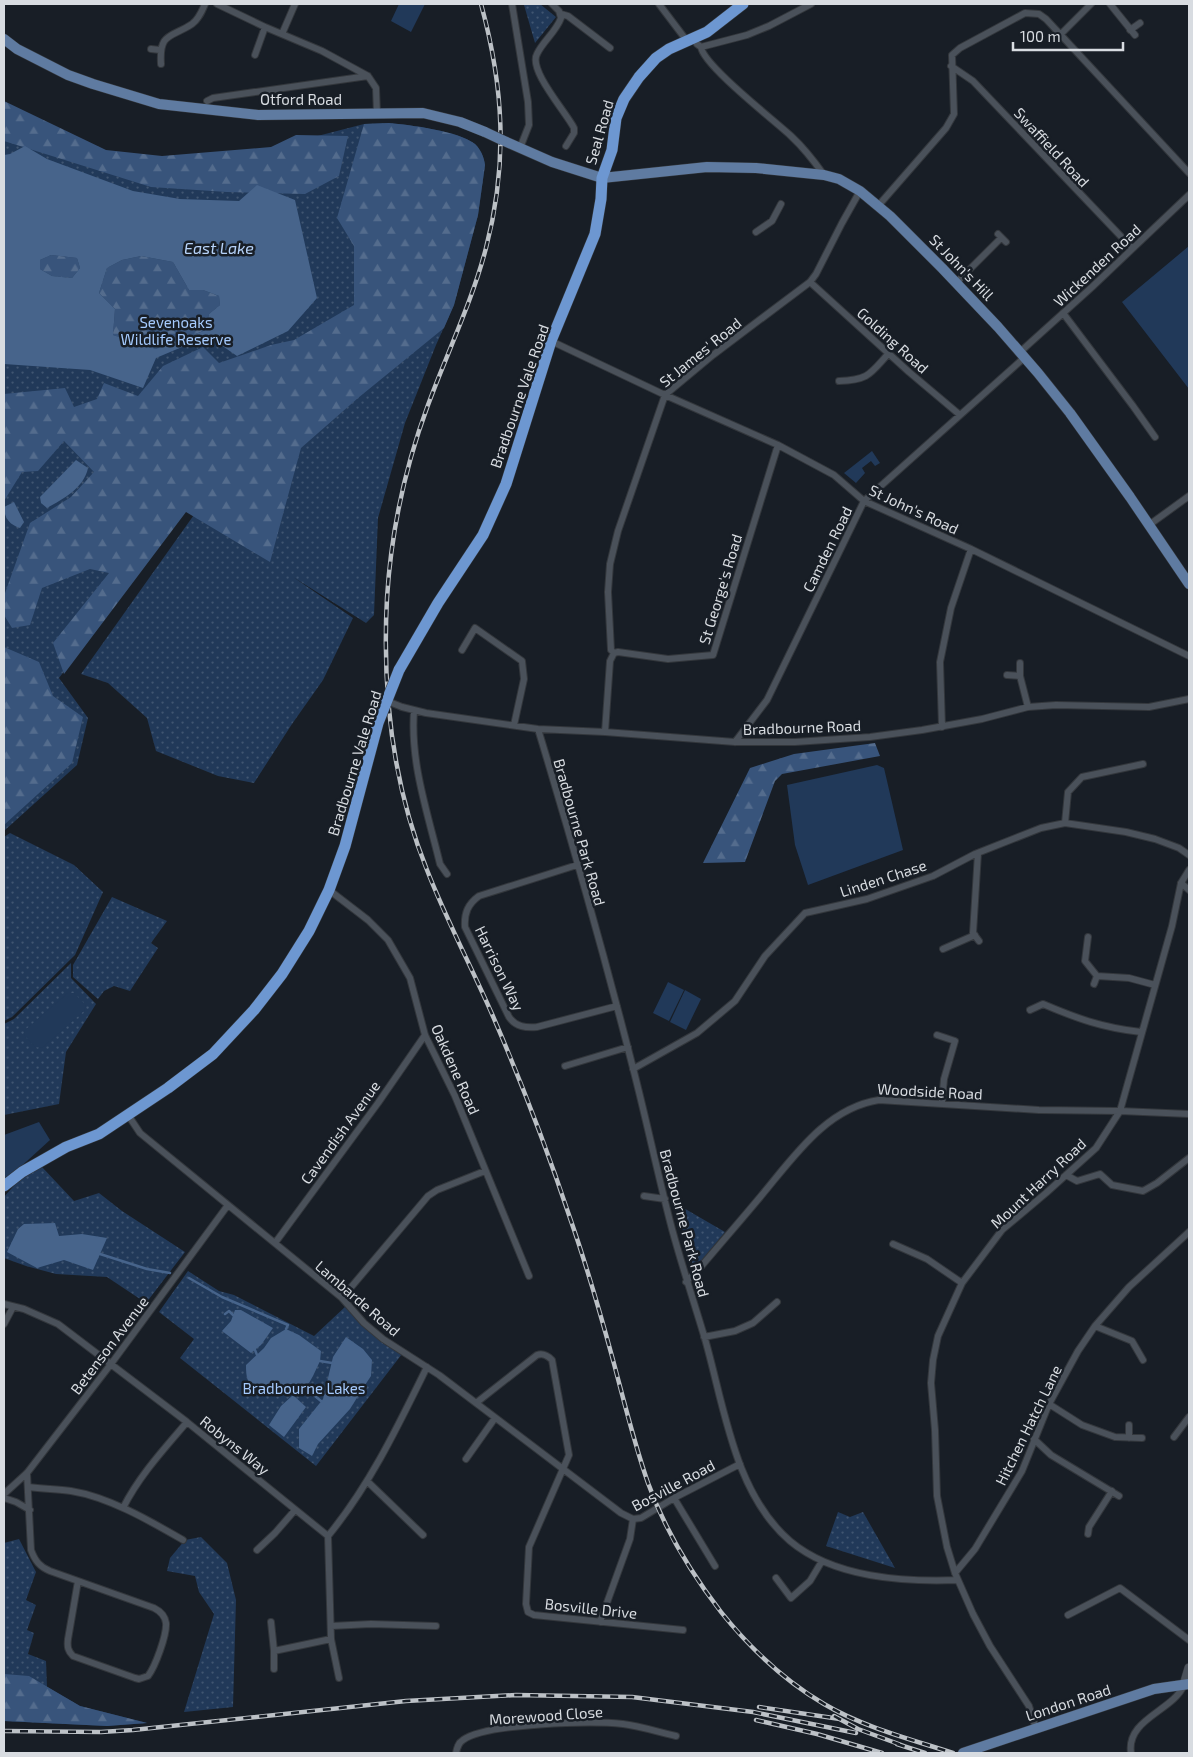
<svg xmlns="http://www.w3.org/2000/svg" width="1193" height="1757" font-family="'Exo 2',sans-serif">
  <style>
    .grass { fill: url(#grass-dots) }
    .forest { fill: url(#forest-firs) }
    .garden { fill: #213959 }
    .water { fill: #47648b; fill-rule: evenodd }
    .lines { fill: none; stroke-linecap: round; stroke-linejoin: round }
    .stream { stroke: #47648b; stroke-width: 2.5 }
    .street-casing { stroke: #33373c; stroke-width: 8 }
    .secondary-casing { stroke: #33373c; stroke-width: 10 }
    .primary-casing { stroke: #33373c; stroke-width: 11 }
    .highway-casing { stroke: #33373c; stroke-width: 12 }
    .street { stroke: #4a515a; stroke-width: 6 }
    .secondary { stroke: #4a515a; stroke-width: 9 }
    .primary { stroke: #5f7ba1; stroke-width: 10 }
    .highway { stroke: #6d97d1; stroke-width: 11 }
    .rail-casing { stroke: #bcc1c6; stroke-width: 4.5 }
    .rail { stroke: #181e26; stroke-width: 2.5; stroke-dasharray: 8; stroke-linecap: butt }
    .street-bridge-casing { stroke: #33373c; stroke-width: 8; stroke-linecap: butt }
    .primary-bridge-casing { stroke: #33373c; stroke-width: 11; stroke-linecap: butt }
    .highway-bridge-casing { stroke: #33373c; stroke-width: 12; stroke-linecap: butt }
    .street-bridge { stroke: #4a515a; stroke-width: 6 }
    .primary-bridge { stroke: #5f7ba1; stroke-width: 10 }
    .highway-bridge { stroke: #6d97d1; stroke-width: 11 }
    .labels { text-anchor: middle; dominant-baseline: central; stroke-width: 5; stroke-linejoin: round; paint-order: stroke }
    .street-label { font-size: 15px; fill: #d8dce1; stroke: #181e26 }
    .park-label { font-size: 15px; fill: #a5cafd; stroke: #181e26 }
    .water-label { font-size: 16px; font-style: italic; fill: #b6d2f8; stroke: #181e26 }
  </style>
  <defs>
    <pattern id="grass-dots" width="8" height="8" patternUnits="userSpaceOnUse" patternTransform="scale(1.25)"><rect width="8" height="8" fill="#213959"/><path d="M2 2h.1M6 6h.1" fill="none" stroke="#405571" stroke-width="1.8" stroke-linecap="round"/></pattern>
    <pattern id="forest-firs" width="22" height="20" patternUnits="userSpaceOnUse" patternTransform="scale(1.25)"><rect width="22" height="20" fill="#38547b"/><path d="M5 1l3.5 6h-7zM16 11l3.5 6h-7z" fill="#546c8d"/></pattern>
  </defs>
  <rect width="100%" height="100%" fill="#181e26"/>
  <path class="grass" d="M540,4l16,13 -21,26 -11,-38z
    M389,123c21,2 70,8 86,21 6,6 9,13 10,21l-7,50 -24,90 -18,40 -31,78 -27,95 -4,97 -8,8 -73,-46 60,41 -30,62 -31,44 -38,59 -36,-7 -62,-25 -9,-33 -39,-35 -27,-9 115,-162 -5,-9 -132,175 29,40 -11,47 -73,66v-704l113,35 173,-12 12,-10 62,-16z
    M10,833l64,32 29,27 -28,63 -63,62 -8,4v-184z
    M112,897l55,24 -16,22 7,5 -28,43 -16,-5 -10,5 -6,8 -25,-22v-12z
    M71,963v15l25,26 -30,48 -7,52 -55,11v-91l10,-5z
    M42,1167l32,34 25,-8 23,18 63,41 -39,51 -39,-26 -51,-3 -30,-8 -22,-8v-61l20,-23z
    M675,1203l50,29 -31,38z
    M188,1271l31,20 15,4 80,41 32,-30 56,48 -86,112 -136,-108 14,-19 -35,-27z
    M838,1512l12,5 13,-5 32,56 -69,-22z
    M201,1537l26,26 9,37 -3,107 -49,5 30,-98 -15,-22 -4,-16 -28,-5 3,-13 15,-18z
    M19,1539l17,33 -10,28 10,5 -9,25 7,3 -6,21 18,7 1,26 33,19 67,17 -40,3 -103,-5v-178z"/>
  <path class="forest" d="M4,101l102,49 56,6 109,-9 25,-12 52,1 -9,40 -34,18 -78,-2 -76,-5 -147,-46z
    M389,123c21,2 70,8 86,21 6,6 9,13 10,21l-7,50 -24,90 -10,23 -86,70 -57,50 -31,114 -84,-50 -122,162 -11,-31 56,-70 -19,-4 -48,19 -12,37 -18,3 -8,-13v-19l26,-73 41,-26 23,-25 -30,-31 -26,30 -16,1 -18,29v-107l61,-6 9,19 23,-8 7,-16 34,13 25,-30 40,-19 16,16 52,-18 23,-5 60,-35v-59l-17,-28 27,-94z
    M51,255l26,3 3,10 -8,10 -20,-2 -12,-7v-9z
    M141,256l32,6 16,28h14l16,6 1,9 -11,9 -3,16 -50,19 -43,-14 2,-26 -16,-16 8,-25 15,-8z
    M4,647l35,15 14,34 30,21 -11,46 -68,62z
    M875,743l5,13 -98,18 -7,7 -30,81 -42,1 47,-95 44,-14z
    M4,1674l25,2 51,30 67,17 -40,3 -103,-5z"/>
  <path class="garden" d="M399,4h26l-14,28 -20,-11z
    M1189,246v143l-67,-87z
    M872,451l8,12 -5,3 -4,-5 -9,7 3,5 -9,10 -12,-10z
    M877,765l7,3 19,82 -95,35 -13,-40 -8,-60z
    M668,982l16,8 -15,31 -16,-8z
    M685,990l16,9 -15,31 -16,-8z
    M68,993h6l12,12 -2,6 -42,37 -7,-1 -11,-12 1,-5z
    M39,1122l11,18 -46,42v-47z"/>
  <path class="water" d="M25,146l22,13 86,32 47,8 59,2 18,-16 38,15 22,98 -29,33 -51,25 -29,-20 -52,22 -13,30 -53,-18 -86,-6v-209l6,-1zM51,255l26,3 3,10 -8,10 -20,-2 -12,-7v-9zM141,256l32,6 16,28h14l16,6 1,9 -11,9 -3,16 -50,19 -43,-14 2,-26 -16,-16 8,-25 15,-8z
    M76,460l12,8c-4,20 -25,31 -41,40l-6,-5 -1,-6z
    M14,502l10,20 -4,6c-10,-3 -16,-10 -16,-21z
    M55,1223l4,13 23,-2 25,4 -14,32 -29,-10 -27,8 -30,-16 11,-23 6,-5z
    M235,1310h6l32,18 -12,17 -10,8 -29,-22 9,-10z
    M286,1329l13,6 22,16 -1,10 -7,15 -4,7 -5,4h-17l-8,5 -23,-1c-9,-8 -10,-14 -10,-26l18,-17 7,-10z
    M346,1337l17,12 9,11 -1,16 -6,9 -15,24 -32,35 -6,12 -13,-8v-19l24,-30 10,-42z
    M293,1395l13,12 -22,30 -15,-12 12,-19z"/>
  <g class="lines">
    <path class="stream" d="M100,1254l47,15 23,4
      M189,1278l33,19 66,28 -2,4
      M225,1314l4,-3 4,4
      M255,1350l2,5
      M320,1361l12,2
      M304,1387l17,14"/>
    <g class="street-casing">
      <path id="street" d="M217,4l48,23 57,24 46,25 8,12 1,26
        M512,4l16,98 1,23 -9,23
        M552,4l7,7 2,7c-5,14 -18,23 -24,36 -9,16 29,58 37,74v5l-8,13
        M659,4l28,37
        M1110,4l25,31
        M561,14l7,2 42,32
        M1130,30l10,-7
        M282,34l13,-30
        M1061,34l30,-30
        M693,38l4,6 4,3 46,-12 22,-9 42,-22
        M701,47c2,18 74,74 90,89 13,12 23,25 33,39
        M151,49l9,1
        M255,55l10,-28
        M161,64c-2,-32 10,-26 31,-40 7,-5 10,-13 13,-20
        M951,66l22,15 159,167
        M207,101l6,-3 155,-22
        M878,206l68,-78 8,-14 -2,-59 8,-7 65,-35 14,1 7,5 143,154
        M756,232l16,-11 9,-17
        M998,234l8,8
        M810,282l99,90 51,43
        M956,283l45,-45
        M1063,313l70,93 22,31
        M551,341l114,54 113,50 56,30 30,26 107,48 218,107
        M1020,352l72,-65 97,-92
        M839,381c30,-1 31,-7 50,-28
        M1149,525l40,-29
        M462,650l13,-22 47,33 2,18 -10,46
        M614,653l-3,-3 -3,-58 2,-28 8,-33 47,-136 48,-40 97,-73 6,-8 26,-51 18,-32
        M1020,663v13l8,31
        M1007,675l13,1
        M402,707l24,6 112,16 67,3 130,10h60l75,-5 52,-7 60,-11 46,-12 28,-2 93,2 40,-8
        M414,711c-4,52 14,103 26,153l7,10
        M942,727l-2,-65 11,-54 20,-59
        M538,729c34,112 66,225 95,339 14,54 25,108 39,161 10,37 22,73 33,110 19,66 29,154 85,202 44,37 113,41 168,39
        M605,732l5,-71 4,-8 4,-1 50,7 45,-4 65,-210
        M735,742l32,-42 97,-199 161,-144
        M1065,823l3,-31 14,-15 61,-13
        M978,853l-5,80 6,8
        M577,865l-98,31c-11,8 -15,17 -14,31l44,90c7,10 17,11 28,10l80,-21
        M1181,883l8,7
        M329,890l39,30 20,20 22,38 15,57 30,61 74,180
        M1088,937l-3,24 12,15 32,2 26,7
        M943,949l32,-14
        M1094,984l3,-8
        M1030,1010l13,-6c35,15 61,24 98,28
        M937,1035l18,6 -11,38 -2,24
        M565,1066l63,-19
        M633,1069l64,-36 38,-32 30,-45 40,-43 62,-14 66,-23 42,-22 66,-26 24,-5 61,9 29,7 24,9 10,7
        M128,1115l12,18 202,165 22,25 19,16 56,36 182,138 12,6
        M1066,1175l11,6 23,-7 12,11 31,6 14,-8 32,-25
        M644,1196l21,3
        M275,1243l103,-140 47,-68
        M893,1244l34,15 35,24
        M686,1282l13,-13c21,-25 42,-49 62,-73 32,-38 65,-88 118,-96l160,10 81,1 69,3
        M342,1298l86,-102 9,-6 48,-19
        M4,1304l20,5 34,15 129,98 141,114 3,103 8,39
        M4,1324l9,-17
        M1095,1326l37,15 11,19
        M704,1337l31,-6 18,-8 24,-21
        M476,1403l61,-48c6,-2 10,0 15,5l17,95 -40,92 -3,57 2,8 6,3 149,15
        M1049,1404l33,21 33,12 27,1
        M1129,1425v13
        M1174,1437l15,-20
        M1034,1439l17,16 68,41
        M466,1459l29,-41
        M27,1473l4,77c4,11 9,17 19,21l104,37c6,3 11,8 12,15 1,12 -11,44 -18,53l-9,3 -4,-1 -62,-22c-5,-5 -6,-9 -5,-17l10,-58
        M368,1482l55,53
        M29,1487c13,2 28,2 42,4 38,6 79,30 112,49
        M4,1494l23,-21 84,-109 117,-159
        M4,1498l12,4 14,8
        M674,1498l41,68
        M123,1508c16,-32 41,-59 64,-86
        M633,1519l8,-1 33,-20 66,-34
        M1088,1534l1,-7 23,-36
        M328,1536c42,-51 70,-110 99,-169
        M257,1550l18,-17 20,-23
        M955,1573l20,-24 47,-78 27,-67 29,-53 17,-25 34,-39 60,-55
        M776,1578l15,20 19,-17 12,-20
        M1068,1615l52,-27 69,52
        M271,1622l3,29 57,-12
        M600,1622l30,-83 3,-20
        M331,1626l40,-2 65,2
        M274,1651v18
        M1036,1729l-7,-23 -39,-60 -17,-32 -18,-41 -8,-26 -10,-51 -2,-66 -4,-47 2,-23 5,-24 24,-53 40,-53 44,-37 50,-45 24,-37 52,-185 9,-43 8,-13
        M456,1753c1,-5 2,-10 7,-13 23,-17 129,-19 160,-16 17,2 35,8 53,12
        M1131,1753c-5,-34 42,-42 53,-68"/>
    </g>
    <g class="secondary-casing">
      <path id="secondary" d="M1184,1685l5,-17"/>
    </g>
    <g class="primary-casing">
      <path id="primary" d="M4,39l13,10 51,26 25,9 66,20 99,11 165,-2 37,9 25,10
        M502,140l50,22 50,16 105,-11 49,1 68,7 15,4 21,12 30,25 52,52 56,59 40,46 32,40 60,84 59,87
        M963,1753l191,-64 35,-5"/>
    </g>
    <g class="highway-casing">
      <path id="highway" d="M399,670l39,-67 45,-68 23,-51 45,-143 44,-107 6,-35 1,-21 10,-28 4,-32 8,-19 15,-22 17,-19 13,-9 38,-17 36,-28
        M4,1186l18,-14 44,-25 33,-13 69,-46 45,-34 41,-44 28,-36 27,-43 20,-41 16,-44 33,-123"/>
    </g>
    <use href="#street" class="street"/>
    <use href="#secondary" class="secondary"/>
    <use href="#primary" class="primary"/>
    <use href="#highway" class="highway"/>
    <g class="rail-casing">
      <path id="rail" d="M481,4c23,84 27,159 5,244 -14,54 -39,105 -58,157 -23,62 -37,128 -41,193 -5,93 5,185 40,272 19,49 44,96 65,144 29,67 55,135 78,204 16,46 30,94 43,142 11,41 21,83 35,123 17,47 43,90 73,129 28,35 64,69 103,92 39,23 86,35 129,49
        M759,1707l81,12
        M834,1716l24,13 46,17
        M756,1720l61,14 65,19
        M4,1731l97,1 32,-2 273,-29 110,-6 116,2 121,15 103,21
        M897,1744l28,9"/>
    </g>
    <use href="#rail" class="rail"/>
    <g class="street-bridge-casing">
      <path id="street-bridge" d="M387,701l15,6"/>
    </g>
    <g class="primary-bridge-casing">
      <path id="primary-bridge" d="M485,132l17,8"/>
    </g>
    <g class="highway-bridge-casing">
      <path id="highway-bridge" d="M378,723l21,-53"/>
    </g>
    <use href="#street-bridge" class="street-bridge"/>
    <use href="#primary-bridge" class="primary-bridge"/>
    <use href="#highway-bridge" class="highway-bridge"/>
  </g>
  <g class="labels">
    <g class="street-label">
      <text x="301" y="99">Otford Road</text>
      <text transform="translate(599 132) rotate(-74)">Seal Road</text>
      <text transform="translate(1052 147) rotate(47)">Swaffield Road</text>
      <text transform="translate(1097 265) rotate(-43)">Wickenden Road</text>
      <text transform="translate(962 267) rotate(46)">St John's Hill</text>
      <text transform="translate(893 340) rotate(42)">Golding Road</text>
      <text transform="translate(700 352) rotate(-39)">St James' Road</text>
      <text transform="translate(519 396) rotate(-71)">Bradbourne Vale Road</text>
      <text transform="translate(914 509) rotate(25)">St John's Road</text>
      <text transform="translate(827 549) rotate(-64)">Camden Road</text>
      <text transform="translate(720 589) rotate(-73)">St George's Road</text>
      <text transform="translate(802 727) rotate(-2)">Bradbourne Road</text>
      <text transform="translate(354 763) rotate(-73)">Bradbourne Vale Road</text>
      <text transform="translate(580 832) rotate(74)">Bradbourne Park Road</text>
      <text transform="translate(883 878) rotate(-18)">Linden Chase</text>
      <text transform="translate(500 968) rotate(64)">Harrison Way</text>
      <text transform="translate(456 1069) rotate(66)">Oakdene Road</text>
      <text transform="translate(930 1091) rotate(3)">Woodside Road</text>
      <text transform="translate(340 1132) rotate(-54)">Cavendish Avenue</text>
      <text transform="translate(1038 1183) rotate(-43)">Mount Harry Road</text>
      <text transform="translate(685 1223) rotate(75)">Bradbourne Park Road</text>
      <text transform="translate(358 1298) rotate(41)">Lambarde Road</text>
      <text transform="translate(109 1345) rotate(-53)">Betenson Avenue</text>
      <text transform="translate(1028 1425) rotate(-64)">Hitchen Hatch Lane</text>
      <text transform="translate(235 1445) rotate(39)">Robyns Way</text>
      <text transform="translate(673 1485) rotate(-28)">Bosville Road</text>
      <text transform="translate(591 1608) rotate(6)">Bosville Drive</text>
      <text transform="translate(1068 1702) rotate(-18)">London Road</text>
      <text transform="translate(546 1715) rotate(-4)">Morewood Close</text>
    </g>
    <g class="park-label">
      <text x="176" y="322">Sevenoaks<tspan x="176" dy="17">Wildlife Reserve</tspan></text>
      <text x="304" y="1388">Bradbourne Lakes</text>
    </g>
    <g class="water-label">
      <text x="219" y="247">East Lake</text>
    </g>
  </g>
  <rect width="1193" height="1757" fill="none" stroke="#d8dce1" stroke-width="10"/>
  <path d="M1013 42v8h110v-8" fill="none" stroke="#d8dce1" stroke-width="2.5"/>
  <text x="1020" y="42" font-size="15" fill="#d8dce1" stroke="#181e26" stroke-width="4" paint-order="stroke">100 m</text>
</svg>
